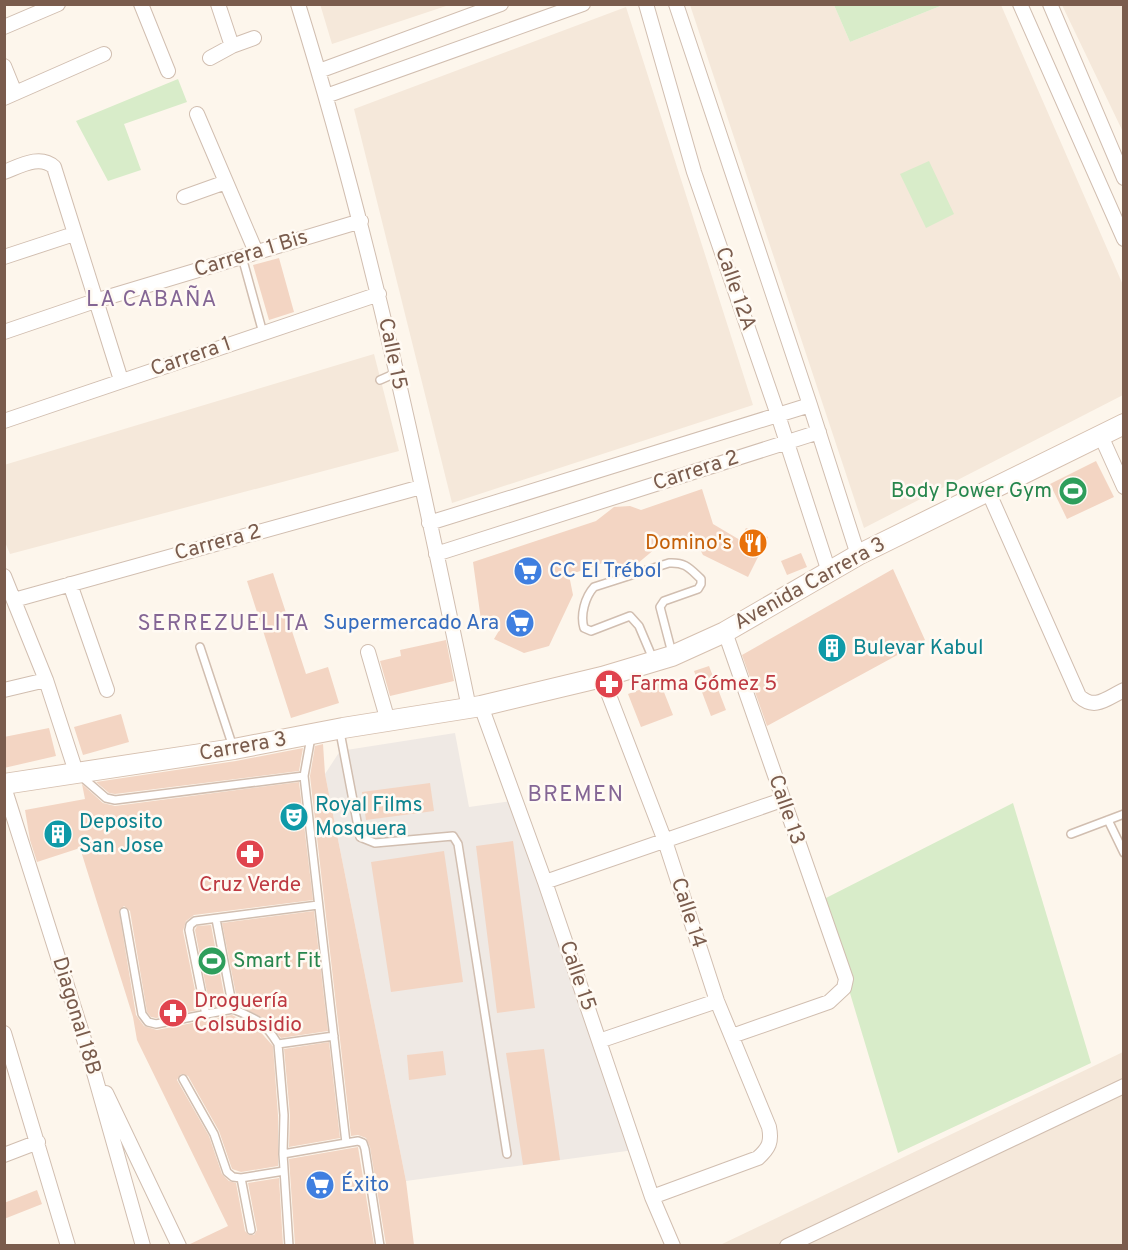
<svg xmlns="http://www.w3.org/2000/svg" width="1128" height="1250" font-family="Overpass,sans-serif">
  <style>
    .residential { fill: #f5e8da }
    .industrial { fill: #efe9e4 }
    .green { fill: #d8ecc9 }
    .building { fill: #f3d5c3 }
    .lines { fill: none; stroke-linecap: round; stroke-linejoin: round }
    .service-casing { stroke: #d1beb0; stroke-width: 10 }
    .minor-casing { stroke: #d1beb0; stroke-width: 16 }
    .secondary-casing { stroke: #d6c0b0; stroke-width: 22 }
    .service { stroke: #fff; stroke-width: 7 }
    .minor { stroke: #fff; stroke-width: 14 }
    .secondary { stroke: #fff; stroke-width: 20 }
    .labels { text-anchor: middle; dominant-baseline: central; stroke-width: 5; stroke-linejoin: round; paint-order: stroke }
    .street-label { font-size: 21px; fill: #7a5c4d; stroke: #fffaf3 }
    .leisure-label { font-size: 21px; fill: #27864d; stroke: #fffaf3; text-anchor: end }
    .food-label { font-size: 21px; fill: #c56008; stroke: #fffaf3; text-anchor: end }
    .shop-label { font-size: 21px; fill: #366cbe; stroke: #fffaf3; text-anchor: start }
    .culture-label { font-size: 21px; fill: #0d838f; stroke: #fffaf3; text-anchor: start }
    .health-label { font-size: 21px; fill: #be3a42; stroke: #fffaf3; text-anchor: start }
    .neighbourhood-label { font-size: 22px; letter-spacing: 1.5px; fill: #846695; stroke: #fffaf3 }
  </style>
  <rect width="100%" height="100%" fill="#fdf6ec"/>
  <path class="residential" d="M320,4h129v1l-117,39z
    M690,5h144l16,37 93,-37h58l122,280v110l-259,133z
    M1062,5h61v127z
    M626,7l127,398 -301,98 -98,-394z
    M374,354l25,97 -389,103 -5,-12 -1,-77z
    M1123,1052v193h-403z"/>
  <path class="industrial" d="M455,733l14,74 43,-6 122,349 -228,31 -81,-407 15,-23z"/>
  <path class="green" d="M834,5h109l-93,37z
    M178,79l9,23 -63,22 17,46 -33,11 -32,-60z
    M929,161l25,53 -28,14 -26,-54z
    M1013,803l78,260 -193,90 -76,-253z"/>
  <path class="building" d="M279,258l15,54 -25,8 -16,-55z
    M1096,461l18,36 -47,22 -17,-35z
    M702,489l11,35 27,16 6,-12 22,9 -20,40 -45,-22 -9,-17 -38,10 -19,16 -13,2 -13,-6 -42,15 4,20 -24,51 -25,7 -30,-14 6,-10 -19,-9 -8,-58 123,-41 18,-14 16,-1 11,4z
    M801,553l6,14 -20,8 -6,-14z
    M893,569l32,71 -158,86 -25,-71z
    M273,573l33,101 22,-7 11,36 -48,15 -44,-137z
    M446,640l8,41 -64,15 -10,-35 21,-5 -1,-6z
    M709,666l17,44 -15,6 -17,-45z
    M660,682l13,33 -32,12 -13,-33z
    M121,714l8,28 -46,13 -9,-28z
    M49,728l7,28 -52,12v-31z
    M323,744l2,30 81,407 8,64h-28l-16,-98 -4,-9 -8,-3 -7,1 -41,-360 5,-30z
    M303,748l-4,23 -184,23 -6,-1 -13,-11 140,-21z
    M299,782l14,118 -119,15 -8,6 -3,10 16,79 -43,8 -5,-1 -4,-5 -17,-101 -6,-5 -5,5 17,104 8,11 13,4 75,-15 24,12 17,19 5,69v51l-37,6 -9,-3 -13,-38 -31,-55 -7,-2 -4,6 32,56 13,38 7,7 7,2 9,48 4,4h5l3,-5 -9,-47 31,-5 4,67h-95l40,-19 -91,-186 -4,-23 -53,-169 -43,14 -7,-22 -5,-30 60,-11 -3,-15 21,19 12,3z
    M430,783l4,28 -68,9 -4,-28z
    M513,841l22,167 -38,5 -21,-167z
    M444,851l19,131 -72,10 -20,-130z
    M314,911l14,120 -47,7 -18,-20 -25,-13 -16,-82z
    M211,925l15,80 -16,3 -15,-78 2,-4z
    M329,1042l11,96 -51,9 1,-32 -6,-66z
    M544,1049l16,111 -37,5 -17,-112z
    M443,1051l3,24 -37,5 -2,-25z
    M358,1147l16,98h-79l-6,-86z
    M37,1190l5,14 -38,15v-16z"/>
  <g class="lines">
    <g class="service-casing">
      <path id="service" d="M242,257l21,76
        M380,380l16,-7
        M200,647l33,100
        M653,659l-14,-33 -9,-10 -39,15 -7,-3c-4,-13 1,-31 10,-41l75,-24c17,-1 21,6 32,16v5l-3,5 -34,12 -4,6 12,46
        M340,732l20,105 15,6 78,-7 5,8 49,310
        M311,737l-7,39 42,367 12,-2 5,2 2,6 15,97
        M82,777l24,21 9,2 189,-24
        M1108,820l16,33
        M1071,834l53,-20
        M124,912l18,102 6,8 8,2 77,-15 -17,-90
        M233,1009c25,11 31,12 45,35
        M206,1015l-17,-85 1,-5 5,-4 123,-16
        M183,1079l31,55 13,38 6,5 8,1 43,-7
        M283,1154l63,-11
        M241,1178l10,52
        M289,1246l-6,-92 1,-39 -6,-71 56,-8"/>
    </g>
    <g class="minor-casing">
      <path id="minor" d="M141,4l27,67
        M218,4l14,42
        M298,4c72,231 122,468 171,704
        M646,4l48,168 84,243 51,157
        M676,4l134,401 48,150
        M1020,4l104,235
        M1050,4l74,174
        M4,27l54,-23
        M210,58l22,-12 22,-8
        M4,66l11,27
        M319,71l182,-67
        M326,96l257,-92
        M4,98l100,-44
        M197,114l59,138
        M4,172c16,-6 36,-18 50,-5l67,213
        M184,197l42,-15
        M4,257l70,-23
        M4,332l91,-31 266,-80
        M4,421l375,-127
        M1101,436l23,51
        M988,491l91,205c16,15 28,2 45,-6
        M429,523l381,-118
        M436,554l383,-122
        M4,576l42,104 30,92
        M70,584l37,106
        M14,600l407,-113
        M725,632l121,347 -2,9 -15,14 -97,34
        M368,652l20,69
        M602,677l63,164 52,160 52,126c3,15 0,21 -11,31l-106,39
        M4,690l42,-10
        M481,706l64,176 107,315 21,49
        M4,787l85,268 54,191
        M545,882l237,-82
        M4,1033l64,213
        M599,1041l118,-40
        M106,1093l73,153
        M4,1155l34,-13
        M787,1246l337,-160"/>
    </g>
    <g class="secondary-casing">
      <path id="secondary" d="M4,784l230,-35 109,-21 138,-22 121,-29 70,-21 53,-24 133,-77 266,-131"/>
    </g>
    <use href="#service" class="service"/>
    <use href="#minor" class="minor"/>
    <use href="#secondary" class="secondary"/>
  </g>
  <defs>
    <g id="stadium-disc" transform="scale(1.5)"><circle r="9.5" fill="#2e9e5b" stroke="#fffaf3"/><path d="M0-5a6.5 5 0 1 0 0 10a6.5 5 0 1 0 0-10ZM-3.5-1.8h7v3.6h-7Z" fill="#fff"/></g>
    <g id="restaurant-disc" transform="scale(1.5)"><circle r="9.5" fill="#e8710a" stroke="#fffaf3"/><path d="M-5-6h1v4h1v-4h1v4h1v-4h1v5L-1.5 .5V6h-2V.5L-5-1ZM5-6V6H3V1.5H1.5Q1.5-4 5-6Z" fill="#fff"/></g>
    <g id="supermarket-disc" transform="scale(1.5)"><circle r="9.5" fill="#3f7fe0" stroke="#fffaf3"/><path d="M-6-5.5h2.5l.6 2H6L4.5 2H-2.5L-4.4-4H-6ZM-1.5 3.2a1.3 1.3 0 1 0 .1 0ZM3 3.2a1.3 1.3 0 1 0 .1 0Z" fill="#fff"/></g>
    <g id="building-disc" transform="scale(1.5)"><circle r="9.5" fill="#0f9aa8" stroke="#fffaf3"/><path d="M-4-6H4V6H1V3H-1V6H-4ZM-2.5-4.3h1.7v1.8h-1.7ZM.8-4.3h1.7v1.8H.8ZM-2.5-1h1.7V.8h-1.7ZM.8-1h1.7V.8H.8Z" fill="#fff"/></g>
    <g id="pharmacy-disc" transform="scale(1.5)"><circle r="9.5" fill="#e0444e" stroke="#fffaf3"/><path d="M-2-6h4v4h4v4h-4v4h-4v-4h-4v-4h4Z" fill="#fff"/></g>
    <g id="theatre-disc" transform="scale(1.5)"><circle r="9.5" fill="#0f9aa8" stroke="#fffaf3"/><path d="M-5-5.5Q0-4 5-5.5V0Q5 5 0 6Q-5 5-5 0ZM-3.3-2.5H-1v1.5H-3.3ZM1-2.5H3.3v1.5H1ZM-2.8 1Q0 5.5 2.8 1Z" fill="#fff"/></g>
  </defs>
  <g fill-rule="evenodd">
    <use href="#stadium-disc" x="1073" y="491"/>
    <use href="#restaurant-disc" x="753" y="543"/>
    <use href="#supermarket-disc" x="528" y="571"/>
    <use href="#supermarket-disc" x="520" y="623"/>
    <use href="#building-disc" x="832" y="648"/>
    <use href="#pharmacy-disc" x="609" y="684"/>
    <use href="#theatre-disc" x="294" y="817"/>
    <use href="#building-disc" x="58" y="834"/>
    <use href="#pharmacy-disc" x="250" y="854"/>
    <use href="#stadium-disc" x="212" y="961"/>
    <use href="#pharmacy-disc" x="173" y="1013"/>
    <use href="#supermarket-disc" x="320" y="1185"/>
  </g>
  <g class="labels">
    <g class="street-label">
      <text transform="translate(251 254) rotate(-17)">Carrera 1 Bis</text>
      <text transform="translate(735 289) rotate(71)">Calle 12A</text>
      <text transform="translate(392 354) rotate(78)">Calle 15</text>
      <text transform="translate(191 357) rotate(-19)">Carrera 1</text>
      <text transform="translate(696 471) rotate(-18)">Carrera 2</text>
      <text transform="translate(218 543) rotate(-15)">Carrera 2</text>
      <text transform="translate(810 584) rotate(-29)">Avenida Carrera 3</text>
      <text transform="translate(243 747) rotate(-10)">Carrera 3</text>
      <text transform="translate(786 810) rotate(71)">Calle 13</text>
      <text transform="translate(688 913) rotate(72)">Calle 14</text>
      <text transform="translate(577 976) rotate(71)">Calle 15</text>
      <text transform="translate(76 1016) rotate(73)">Diagonal 18B</text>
    </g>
    <g class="leisure-label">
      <text x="1052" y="491">Body Power Gym</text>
      <text x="233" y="961" text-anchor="start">Smart Fit</text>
    </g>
    <g class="food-label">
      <text x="732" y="543">Domino's</text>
    </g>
    <g class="shop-label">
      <text x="549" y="571">CC El Trébol</text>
      <text x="499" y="623" text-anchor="end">Supermercado Ara</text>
      <text x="341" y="1185">Éxito</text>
    </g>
    <g class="culture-label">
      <text x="853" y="648">Bulevar Kabul</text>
      <text x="315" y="805">Royal Films<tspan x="315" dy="24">Mosquera</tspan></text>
      <text x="79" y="822">Deposito<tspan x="79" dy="24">San Jose</tspan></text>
    </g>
    <g class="health-label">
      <text x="630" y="684">Farma Gómez 5</text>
      <text x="250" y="885" text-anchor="middle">Cruz Verde</text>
      <text x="194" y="1001">Droguería<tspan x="194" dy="24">Colsubsidio</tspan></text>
    </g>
    <g class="neighbourhood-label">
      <text x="152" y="300">LA CABAÑA</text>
      <text x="224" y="624">SERREZUELITA</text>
      <text x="576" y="795">BREMEN</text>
    </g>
  </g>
  <rect width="1128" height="1250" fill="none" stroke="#7a5c4d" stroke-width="12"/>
</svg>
